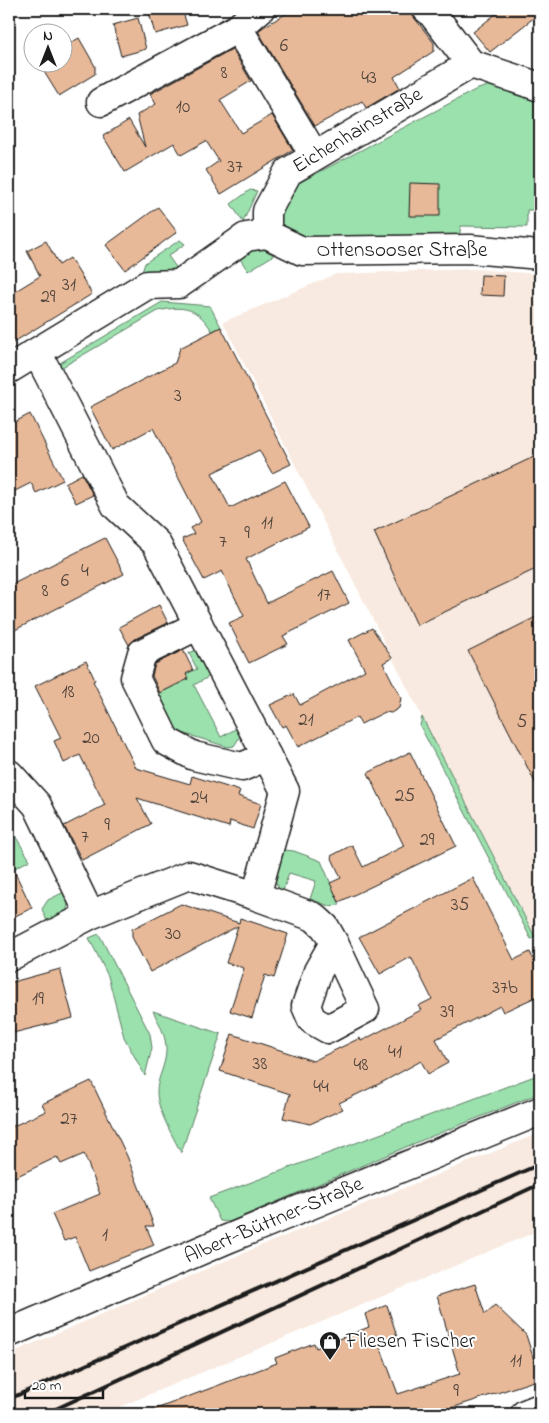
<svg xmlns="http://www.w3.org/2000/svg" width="549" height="1423" font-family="'Indie Flower',sans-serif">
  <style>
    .built { fill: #f8eae0 }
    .green { fill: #9be1ad; stroke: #5c7e64 }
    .building { fill: #e8b998; stroke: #1c1c1c }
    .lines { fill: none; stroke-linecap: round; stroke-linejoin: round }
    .minor-casing { stroke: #1c1c1c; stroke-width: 31 }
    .minor { stroke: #fff; stroke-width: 28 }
    .rail { stroke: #1c1c1c; stroke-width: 4 }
    .labels { text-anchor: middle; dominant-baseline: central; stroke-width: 4; stroke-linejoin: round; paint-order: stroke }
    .number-label { font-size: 19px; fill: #4f433b }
    .street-label { font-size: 21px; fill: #1c1c1c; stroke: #fff }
    .poi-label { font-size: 21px; fill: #1c1c1c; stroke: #fff; text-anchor: start }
  </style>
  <rect width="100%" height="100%" fill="#fff"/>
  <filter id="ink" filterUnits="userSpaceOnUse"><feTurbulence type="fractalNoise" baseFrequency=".02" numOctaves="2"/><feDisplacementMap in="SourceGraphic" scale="10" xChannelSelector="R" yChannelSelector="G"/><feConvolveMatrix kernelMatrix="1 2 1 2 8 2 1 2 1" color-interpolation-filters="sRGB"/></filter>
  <g filter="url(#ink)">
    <path class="built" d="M473,269l67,5v671l-119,-230 -198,-393 113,-48z
      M540,1133v97l-437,184h-94v-60l246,-106z"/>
    <path class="green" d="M494,84l46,13v113h-13v17l-66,-1 -2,12 -155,1 -18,-7 -9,-12 14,-33 184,-97z
      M250,190l7,1 -14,31 -12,-18z
      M180,240l5,4 -17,12 10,14 -37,5 4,-12z
      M256,249h7l11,6 -26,16 -10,-15 8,-5z
      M162,302l48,4 11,21 -9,4c-14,-23 -28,-26 -54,-20l-99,58 1,-6z
      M197,650l15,25 -18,10 27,52 18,-10 2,8 -7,11 -6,1 -52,-16 -18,-37 30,-15 -2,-5 11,-5 -8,-16z
      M422,717l113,220 -4,2 -111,-213z
      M9,826l21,34 -17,9 -4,-9z
      M284,850l10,1 27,10 19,44 -11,1 -19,-7 6,-18 -27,-8 -6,18 -4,-2 -6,-13 6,-20z
      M66,891l2,14 -2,8 -17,13 -7,-17 6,-9z
      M99,934l51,100 2,14 -7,28 -21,-39 -16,-61 -19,-38z
      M153,1011l68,23 -40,119c-8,-17 -24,-43 -24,-61 0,-12 6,-22 8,-33 4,-18 -4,-32 -12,-48z
      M540,1074v19l-120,48 -191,81 -9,-1 -11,-23z"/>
    <path class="building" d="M148,9h34l5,16 -32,9z
      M294,9h118l1,7 21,27v8l-40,26 6,11 -34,20 -4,-7 -47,25 -57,-95 7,-5z
      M502,9h38v4l-50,39 -17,-20z
      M138,18l8,31 -25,7 -8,-31z
      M79,38l16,28v8l-36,22 -21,-34h24v-14z
      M232,49l19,32 -31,19 21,33 31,-18 21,35 -72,44 -15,-24 13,-9 -13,-20 -25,14 -7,-12 -49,29 -22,-36 26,-16 16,27 -8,-32 19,-11 -6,-10z
      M410,183l30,1v32h-31z
      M158,207l19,25 -52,38 -19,-25z
      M46,241l13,24 11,-7 22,36 -83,51v-50l31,-19 -13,-25z
      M481,275l23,1 -1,20 -23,-1z
      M221,327l70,137 -19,9 -13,-23 -47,23 18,35 55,-27 24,46 -63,32 21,44 66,-32 16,32 -66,33 5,8 -39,19 -20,-40 15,-7 -22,-45 -18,9 -22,-41 12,-5 -4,-6 11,-6 -48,-94 -41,22 -22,-43 85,-44 5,-15z
      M30,414l33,66 -27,13 -5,-10 -22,11v-69z
      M540,454v113l-123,58 -43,-93z
      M82,474l11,21 -17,8 -11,-20z
      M105,538l19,36 -115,59v-47z
      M159,605l9,18 -33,16 -6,6 -10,-18z
      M540,615v177l-72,-141z
      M372,628l20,30 -9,5 18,35 -2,10 -8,5 -6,-1 -24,12 -4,-7 -59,30 -12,-22 -4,2 -12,-22 24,-11 6,11 65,-35 -16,-30z
      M183,650l10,20 -7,4 2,5 -28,14 -8,-17 3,-12z
      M86,661l9,19 -2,1 43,87 54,16 2,-8 48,15 -2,5 23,8 -8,25 -23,-8 -1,6 -92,-29 14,26 -69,36 -18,-34 41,-21 -25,-50 -16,8 -10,-22 7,-3 -26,-52z
      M410,752l46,94 -117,56 -9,-19 11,-5 -10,-22 21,-11 11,22 41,-21 -36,-73z
      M9,860l23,48 -23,11z
      M473,878l41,82 16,-8 10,22v21l-37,17 -3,-6 -64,33 12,24 -20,11 -7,-13 -40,22 -42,20 4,6 -33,15 -27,-6 7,-24 -70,-23 12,-37 81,27 47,-23 1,3 60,-31 -3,-4 14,-7 -21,-42 -31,17 -21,-37z
      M181,904l58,19 1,-5 48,16 -14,44 -9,-3 -13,43 -22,-7 14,-43 -18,-5 12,-37 -88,46 -18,-35v-8z
      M60,969l13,49 -64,16v-51z
      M91,1081l36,75 27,70h-8l8,19 -65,26 -14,-34 -11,4 -12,-27 48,-20 -16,-40 -23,10 -4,-7 -48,23v-52l37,-17 -4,-7z
      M475,1284l10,30 10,-9 31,30 14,44 -107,35h-285v-2l129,-49 -2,-5 39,-15 2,5 53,-21 -4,-13 22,-9 11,34 -18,7 18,48 62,-20 -23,-78z"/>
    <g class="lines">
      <g class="minor-casing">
        <path id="minor" d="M427,9l4,3 40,52
          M238,28l76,127
          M101,102l137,-74 22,-19
          M267,234v-23l21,-39 183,-108 69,23
          M267,234l35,17 168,-2 70,6
          M37,352l79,154 40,37 129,248 -29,105 58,21 11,10 9,16 -16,28 -12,35 6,14 16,9 37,-20 -31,-66
          M9,369l138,-84 32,-1 67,-47 21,-3
          M199,625l-57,28 -7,25 31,63 28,15 48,11 25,-11
          M9,774l28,31 53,110 -81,42
          M90,915l99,-40 67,21
          M9,1333l216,-93 315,-129
          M525,1414l15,-6"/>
      </g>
      <use href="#minor" class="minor"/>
      <path class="rail" d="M9,1399l531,-235
        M45,1414l495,-230"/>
    </g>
  </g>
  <defs>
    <g id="shop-pin" transform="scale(1.125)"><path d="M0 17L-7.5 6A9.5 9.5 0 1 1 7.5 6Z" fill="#1c1c1c" stroke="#fff"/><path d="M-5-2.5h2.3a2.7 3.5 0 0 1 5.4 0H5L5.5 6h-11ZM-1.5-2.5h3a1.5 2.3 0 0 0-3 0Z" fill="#fff"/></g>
  </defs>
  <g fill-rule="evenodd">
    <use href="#shop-pin" x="330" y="1342"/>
  </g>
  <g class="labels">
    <g class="number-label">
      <text x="284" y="46">6</text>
      <text x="224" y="73">8</text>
      <text x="369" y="78">43</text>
      <text x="183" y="107">10</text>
      <text x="235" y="167">37</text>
      <text x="69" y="285">31</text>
      <text x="48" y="297">29</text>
      <text x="178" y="396">3</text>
      <text x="267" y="523">11</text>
      <text x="247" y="533">9</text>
      <text x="223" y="542">7</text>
      <text x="85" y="571">4</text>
      <text x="65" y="581">6</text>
      <text x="45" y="591">8</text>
      <text x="324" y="595">17</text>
      <text x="68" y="692">18</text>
      <text x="306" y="720">21</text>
      <text x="522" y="722">5</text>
      <text x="91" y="738">20</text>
      <text x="405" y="796">25</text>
      <text x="199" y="798">24</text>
      <text x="107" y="825">9</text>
      <text x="85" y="837">7</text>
      <text x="427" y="840">29</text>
      <text x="460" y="905">35</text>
      <text x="173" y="934">30</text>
      <text x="505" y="988">37b</text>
      <text x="38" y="999">19</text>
      <text x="447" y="1012">39</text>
      <text x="395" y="1052">41</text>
      <text x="260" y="1064">38</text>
      <text x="361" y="1065">48</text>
      <text x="321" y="1087">44</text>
      <text x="69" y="1119">27</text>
      <text x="105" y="1235">1</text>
      <text x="516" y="1361">11</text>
      <text x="456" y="1391">9</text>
    </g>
    <g class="street-label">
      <text transform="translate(358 131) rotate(-31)">Eichenhainstraße</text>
      <text x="402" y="251">Ottensooser Straße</text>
      <text transform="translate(274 1221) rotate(-23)">Albert-Büttner-Straße</text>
    </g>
    <g class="poi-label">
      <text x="346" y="1342">Fliesen Fischer</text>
    </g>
  </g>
  <rect width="549" height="1423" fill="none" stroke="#fff" stroke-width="30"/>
  <rect x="15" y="15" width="519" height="1393" fill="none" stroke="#1c1c1c" stroke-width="2" filter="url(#ink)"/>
  <g transform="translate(48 48)"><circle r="24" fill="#ffffff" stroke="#a4a4a4"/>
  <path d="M0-4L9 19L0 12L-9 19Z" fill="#1c1c1c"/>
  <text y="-8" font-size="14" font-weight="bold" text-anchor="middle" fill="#1c1c1c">N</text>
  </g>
  <path d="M25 1390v8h78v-8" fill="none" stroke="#1c1c1c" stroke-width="2.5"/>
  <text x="32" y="1390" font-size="15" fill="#1c1c1c" stroke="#ffffff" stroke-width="4" paint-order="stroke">20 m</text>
</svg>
